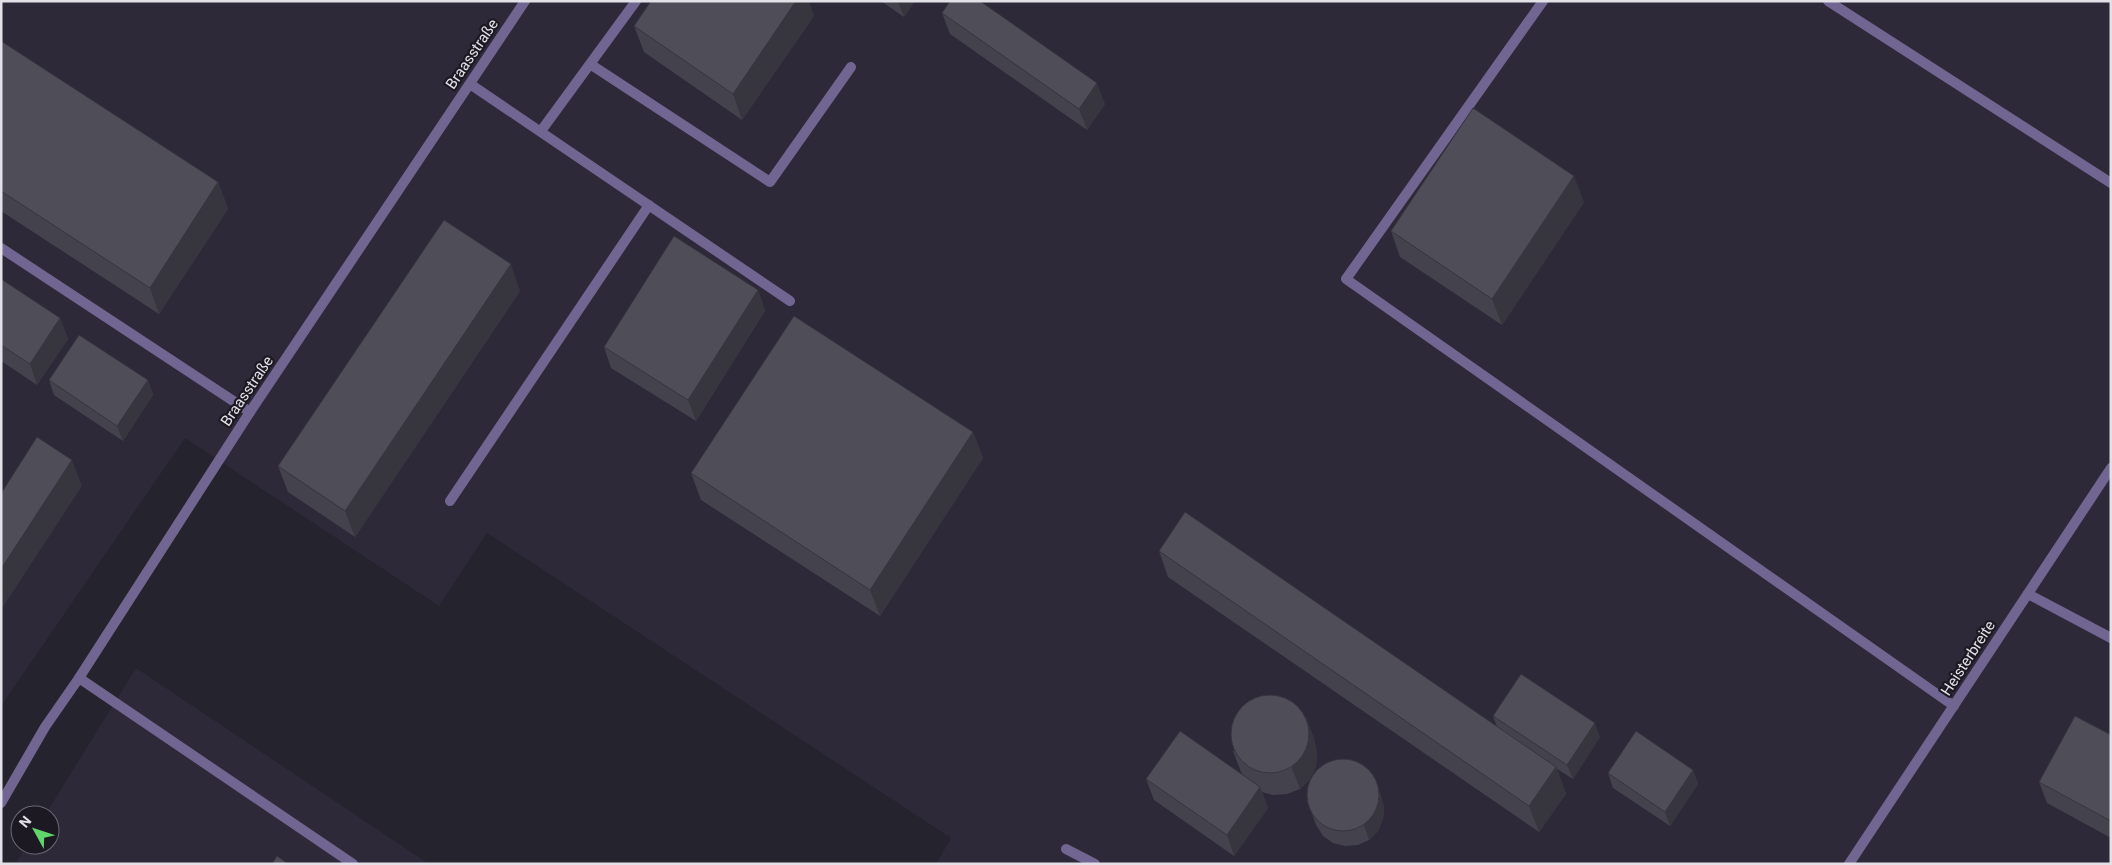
<svg xmlns="http://www.w3.org/2000/svg" width="2112" height="865" font-family="Roboto,sans-serif">
  <style>
    .built { fill: #2d2939 }
    .lines { fill: none; stroke-linecap: round; stroke-linejoin: round }
    .service { stroke: #716692; stroke-width: 10 }
    .minor { stroke: #716692; stroke-width: 10 }
    .wall { fill: #44424c }
    .shaded-wall { fill: #37363e }
    .building { fill: #4f4d58; stroke: #37363e }
    .labels { text-anchor: middle; dominant-baseline: central; stroke-width: 4.5; stroke-linejoin: round; paint-order: stroke }
    .street-label { font-size: 15px; fill: #e2e1e8; stroke: #1c1923 }
  </style>
  <rect width="100%" height="100%" fill="#25232d"/>
  <path class="built" d="M1,1h2110v863h-1175l15,-26 -464,-305 -48,73 -254,-168 -184,268z
    M136,668l293,196h-414l12,-19h23v-30h-5z"/>
  <g class="lines">
    <path class="service" d="M1543,1l-197,278 608,427
      M1828,1l283,182
      M590,64l180,118 81,-115
      M470,84l320,217
      M541,131l95,-130
      M1,248l249,164
      M450,501l199,-296
      M2028,594l83,44
      M79,678l274,186
      M1066,849l29,15"/>
    <path class="minor" d="M1,803l44,-76 34,-49 171,-266 275,-411
      M1849,864l262,-396"/>
  </g>
  <path class="wall" d="M881,1h34l-11,16z
    M942,13l163,91 -18,26 -137,-96z
    M814,16l-72,104 -98,-68 -10,-26z
    M1,41l217,141 10,27 -69,105 -158,-103z
    M1584,202l-82,123 -102,-68 -9,-26z
    M1,279l59,39 8,21 -31,46 -36,-24z
    M758,290l7,21 -69,110 -85,-53 -7,-21z
    M520,291l-165,246 -67,-45 -10,-26z
    M49,380h99l5,15 -30,46 -69,-46z
    M973,432l10,26 -103,158 -179,-116 -10,-27z
    M1159,551l338,176 -4,-11 107,21 -27,42 -16,-10 9,25 -27,38 -371,-255z
    M1306,718l8,21 3,14 -1,14 -6,12 -10,10 -13,5 -14,1 -11,-3 6,16 -34,48 -80,-56 -8,-21 97,-4 -2,-3 -8,-21z
    M2111,735v103l-64,-35 -8,-21z
    M1693,770l5,14 -28,42 -57,-38 -5,-15z
    M1376,780l8,27 -1,12 -5,12 -9,9 -11,5 -13,1 -12,-3 -10,-7 -7,-11 -5,-14z"/>
  <path class="shaded-wall" d="M796,1h13l5,15 -72,104 -9,-26z
    M899,1h16l-11,16 -6,-15z
    M1097,83l8,21 -18,26 -8,-21z
    M1574,176l10,26 -82,123 -10,-26z
    M218,182l10,27 -69,105 -9,-26z
    M511,264l9,27 -165,246 -10,-26z
    M758,290l7,21 -69,110 -8,-21z
    M60,318l8,21 -31,46 -7,-21z
    M148,380l5,15 -30,46 -6,-15z
    M973,432l10,26 -103,158 -10,-26z
    M72,460l10,26 -81,124v-41z
    M1306,718l8,21 3,14 -1,14 -6,12 -10,10 -8,-21z
    M1595,723l5,14 -27,42 -6,-14z
    M1556,767l10,27 -27,38 -10,-26z
    M1693,770l5,14 -28,42 -5,-14z
    M1376,780l8,27 -1,12 -5,12 -9,9 -5,-15z
    M1260,787l8,21 -34,48 -7,-21z"/>
  <path class="building" d="M651,1h145l-63,93 -99,-68z
    M950,1h30l117,82 -18,26 -137,-96z
    M1,41l217,141 -68,106 -149,-97z
    M1473,108l101,68 -82,123 -101,-68z
    M444,220l67,44 -166,247 -67,-45z
    M674,236l84,54 -70,110 -84,-53z
    M1,279l59,39 -30,46 -29,-19z
    M794,316l179,116 -103,158 -179,-117z
    M79,335l69,45 -31,46 -68,-46z
    M37,437l35,23 -71,109v-77h1z
    M1185,512l371,255 -27,39 -370,-255z
    M1521,674l74,49 -28,42 -74,-49z
    M1231 734a39 39 0 1 1 78 0a39 39 0 1 1-78 0Z
    M2075,716l36,19v86l-72,-39z
    M1180,731l80,56 -33,48 -81,-56z
    M1636,731l57,39 -28,42 -57,-39z
    M1307 795a36 36 0 1 1 72 0a36 36 0 1 1-72 0Z
    M277,856l11,8h-16z"/>
  <g class="labels">
    <g class="street-label">
      <text transform="translate(472 54) rotate(-56)">Braasstraße</text>
      <text transform="translate(247 391) rotate(-56)">Braasstraße</text>
      <text transform="translate(1968 658) rotate(-57)">Heisterbreite</text>
    </g>
  </g>
  <rect width="2112" height="865" fill="none" stroke="#e2e1e8" stroke-width="5"/>
  <g transform="translate(35 830) rotate(310)"><circle r="24" fill="#1c1923" stroke="#6b6972"/>
  <path d="M0-4L9 19L0 12L-9 19Z" fill="#60d56b"/>
  <text y="-8" font-size="14" font-weight="bold" text-anchor="middle" fill="#e2e1e8">N</text>
  </g>
</svg>
